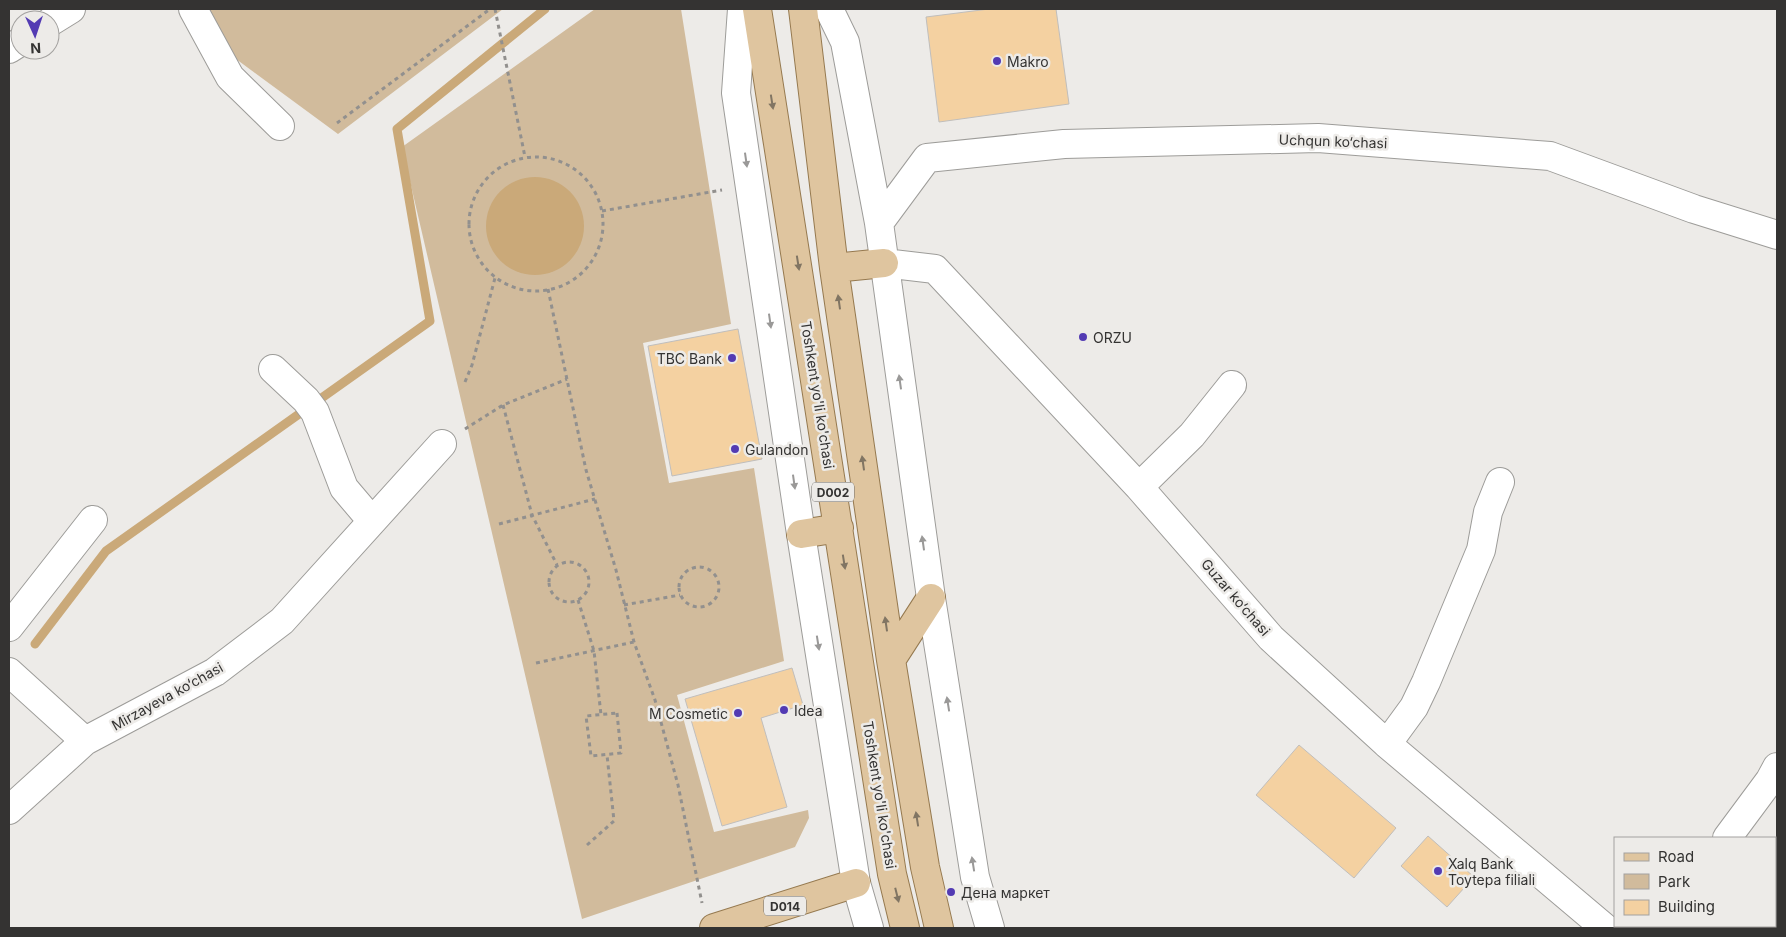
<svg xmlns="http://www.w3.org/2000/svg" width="1786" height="937" font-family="Inter,sans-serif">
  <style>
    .green { fill: #d1bb9c }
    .water { fill: #caa979 }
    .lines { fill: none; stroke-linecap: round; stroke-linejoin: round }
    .stream { stroke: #caa979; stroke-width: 9 }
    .building { fill: #f4d1a1; stroke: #c0bebc }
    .minor-casing { stroke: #9d9c99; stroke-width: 30 }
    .major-casing { stroke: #95794f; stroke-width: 30 }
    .path { stroke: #92908e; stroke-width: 3; stroke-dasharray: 4 4; stroke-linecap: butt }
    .minor { stroke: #fff; stroke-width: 28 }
    .major { stroke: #dfc59f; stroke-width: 28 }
    .oneway { fill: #817563 }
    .oneway2 { fill: #9a9998 }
    .poi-dot { fill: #533bb3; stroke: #edebe8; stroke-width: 2 }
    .labels { text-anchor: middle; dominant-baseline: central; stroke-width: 5; stroke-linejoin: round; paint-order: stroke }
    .shield { fill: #edebe8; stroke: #6c6a69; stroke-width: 1 }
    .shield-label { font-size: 12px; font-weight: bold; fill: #343332 }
    .poi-label { font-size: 14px; fill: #343332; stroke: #edebe8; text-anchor: start }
    .street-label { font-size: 14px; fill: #343332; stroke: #edebe8 }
  </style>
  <rect width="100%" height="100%" fill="#edebe8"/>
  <path class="green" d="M201,9h302l-165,125 -106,-78z
    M595,9h86l50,315 -88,19 26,140 85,-15 30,193 -107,34 37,137 94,-22 1,8 -14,29 -213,72 -180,-772z"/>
  <path class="water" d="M486 226a49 49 0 1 1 98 0a49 49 0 1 1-98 0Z"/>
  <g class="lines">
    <path class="stream" d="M35,644l71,-93 324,-230 -33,-192 148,-120"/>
  </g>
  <path class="building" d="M989,9h67l13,95 -130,18 -13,-105z
    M738,329l24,130 -90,17 -24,-130z
    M792,668l11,37 -42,13 26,89 -65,19 -37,-127z
    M1299,745l97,83 -42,50 -98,-83z
    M1428,836l46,41 -27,30 -46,-41z"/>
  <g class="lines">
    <g class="minor-casing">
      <path id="minor" d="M193,9l37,68 50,49
        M742,9l-6,84 65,441 55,349 13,45
        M829,9l16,33 34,181 52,375 44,279 15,51
        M50,22l21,-13
        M9,49l11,-7
        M879,223l48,-65 137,-14 254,-6 232,18 144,53 83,26
        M884,263l51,6 204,218 132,151 116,106 218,184
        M273,369l33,31 9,12 29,76 28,33
        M1139,487l53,-52 40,-50
        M9,627l84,-107
        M9,672l76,69
        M1387,744l27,-37 12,-25 55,-132 7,-38 12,-30
        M9,810l76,-69 130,-69 67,-51 160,-177
        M1727,838l43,-58 7,-13
        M1656,928l2,-2"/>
    </g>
    <g class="major-casing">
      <path id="major" d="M757,9l135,865 13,54
        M803,9l31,259 57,392 34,207 14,61
        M834,268l50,-5
        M801,534l38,-6
        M891,660l40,-62
        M714,928l142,-45"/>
    </g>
    <path class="path" d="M495,9l30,148
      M337,123l153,-114
      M469 224a67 67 0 1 1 134 0a67 67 0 1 1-134 0Z
      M602,211l120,-21
      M548,289l38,181 30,100 18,72 21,58 23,85 24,118
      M465,382l7,-17 23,-87
      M503,405l29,110 25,50
      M465,429l38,-24 64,-26
      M499,524l96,-25
      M549 582a20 20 0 1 1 40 0a20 20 0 1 1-40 0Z
      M679 587a20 20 0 1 1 40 0a20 20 0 1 1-40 0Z
      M578,600l16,51 7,64
      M624,605l56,-10
      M536,663l98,-21
      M617,713l4,40 -30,3 -5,-40z
      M587,845l27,-24 -7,-66"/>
    <use href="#minor" class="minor"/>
    <use href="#major" class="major"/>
  </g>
  <defs><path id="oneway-solid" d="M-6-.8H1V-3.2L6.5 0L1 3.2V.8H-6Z" transform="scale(1.25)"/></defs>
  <g class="oneway">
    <use href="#oneway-solid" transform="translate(772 102) rotate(81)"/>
    <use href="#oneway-solid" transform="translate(798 263) rotate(81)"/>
    <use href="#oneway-solid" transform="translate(839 302) rotate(-98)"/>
    <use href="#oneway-solid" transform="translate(863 463) rotate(-98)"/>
    <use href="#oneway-solid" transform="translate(844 562) rotate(81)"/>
    <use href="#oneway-solid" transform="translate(886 624) rotate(-98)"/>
    <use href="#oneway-solid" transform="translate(917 819) rotate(-99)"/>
    <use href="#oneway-solid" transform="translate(897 895) rotate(76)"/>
  </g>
  <g class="oneway2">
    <use href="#oneway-solid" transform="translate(746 160) rotate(82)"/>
    <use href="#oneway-solid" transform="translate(770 321) rotate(82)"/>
    <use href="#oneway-solid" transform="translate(900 382) rotate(-98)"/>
    <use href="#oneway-solid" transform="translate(794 482) rotate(82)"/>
    <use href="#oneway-solid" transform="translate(923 543) rotate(-98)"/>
    <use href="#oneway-solid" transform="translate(818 643) rotate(81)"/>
    <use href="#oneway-solid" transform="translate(948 704) rotate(-99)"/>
    <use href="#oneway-solid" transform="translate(973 864) rotate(-99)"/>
  </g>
  <g class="poi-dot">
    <circle cx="997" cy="61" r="5"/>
    <circle cx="1083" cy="337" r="5"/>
    <circle cx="732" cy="358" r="5"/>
    <circle cx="735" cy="449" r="5"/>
    <circle cx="784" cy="710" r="5"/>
    <circle cx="738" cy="713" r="5"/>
    <circle cx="1438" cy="871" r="5"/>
    <circle cx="951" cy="892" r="5"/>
  </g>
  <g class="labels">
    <g class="shield">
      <rect x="812" y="482.5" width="42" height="19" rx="4"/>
      <rect x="764" y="896.5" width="42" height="19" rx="4"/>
    </g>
    <g class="shield-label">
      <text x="833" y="492">D002</text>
      <text x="785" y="906">D014</text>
    </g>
    <g class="poi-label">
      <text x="1007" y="61">Makro</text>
      <text x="1093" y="337">ORZU</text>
      <text x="722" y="358" text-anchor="end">TBC Bank</text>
      <text x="745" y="449">Gulandon</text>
      <text x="794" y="710">Idea</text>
      <text x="728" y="713" text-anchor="end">M Cosmetic</text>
      <text x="1448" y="863">Xalq Bank<tspan x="1448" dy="16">Toytepa filiali</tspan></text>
      <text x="961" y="892">Дена маркет</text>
    </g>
    <g class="street-label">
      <text transform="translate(1333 141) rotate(2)">Uchqun ko‘chasi</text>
      <text transform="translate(818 395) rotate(81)">Toshkent yo'li ko'chasi</text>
      <text transform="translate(1236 597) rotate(49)">Guzar ko‘chasi</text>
      <text transform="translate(167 696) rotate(-29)">Mirzayeva ko‘chasi</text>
      <text transform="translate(880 795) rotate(81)">Toshkent yo'li ko'chasi</text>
    </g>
  </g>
  <rect width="1786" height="937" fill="none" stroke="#343332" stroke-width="20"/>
  <rect x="1614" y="837" width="162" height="90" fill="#edebe8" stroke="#a3a19f"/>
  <rect x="1624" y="853" width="25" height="8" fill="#dfc59f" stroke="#a3a19f"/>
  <text x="1658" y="862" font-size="15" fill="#343332">Road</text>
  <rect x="1624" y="874" width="25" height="15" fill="#d1bb9c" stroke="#a3a19f"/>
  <text x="1658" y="887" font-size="15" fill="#343332">Park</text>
  <rect x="1624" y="900" width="25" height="15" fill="#f4d1a1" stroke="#a3a19f"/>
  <text x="1658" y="912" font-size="15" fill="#343332">Building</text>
  <g transform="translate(35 35) rotate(177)"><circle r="24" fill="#edebe8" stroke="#a3a19f"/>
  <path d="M0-4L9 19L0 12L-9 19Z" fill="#533bb3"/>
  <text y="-8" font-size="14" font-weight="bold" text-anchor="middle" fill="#343332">N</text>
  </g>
</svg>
